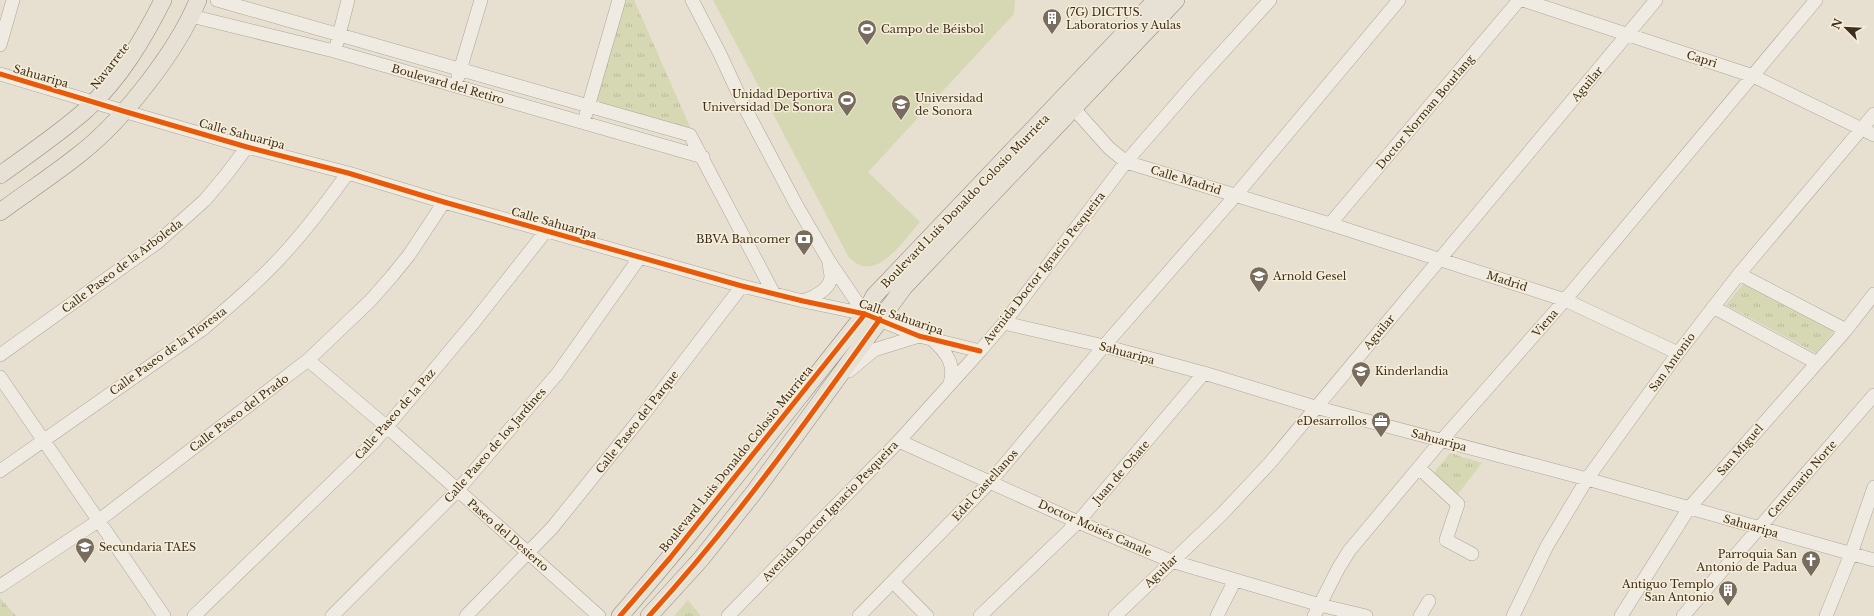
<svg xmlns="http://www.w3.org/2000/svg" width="1874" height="616" font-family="'Libre Baskerville',serif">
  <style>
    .grass { fill: url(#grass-tufts) }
    .pitch { fill: #d6d7b3 }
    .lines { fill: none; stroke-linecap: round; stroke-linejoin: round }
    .minor-casing { stroke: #ada599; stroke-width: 14 }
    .major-casing { stroke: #928b80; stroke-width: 18 }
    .minor { stroke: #efebe3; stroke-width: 13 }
    .major { stroke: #e6e1d4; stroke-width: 17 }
    .cycleway-casing { stroke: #f7eed8; stroke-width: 8 }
    .cycleway { stroke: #e8590c; stroke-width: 5 }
    .labels { text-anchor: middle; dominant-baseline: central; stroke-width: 3; stroke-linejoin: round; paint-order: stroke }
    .poi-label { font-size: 11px; fill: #3d2e20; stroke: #f7eed8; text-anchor: start }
    .street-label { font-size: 11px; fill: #3d2e20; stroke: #f7eed8 }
  </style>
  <defs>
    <pattern id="grass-tufts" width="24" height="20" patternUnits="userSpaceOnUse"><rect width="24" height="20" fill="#d6d7b3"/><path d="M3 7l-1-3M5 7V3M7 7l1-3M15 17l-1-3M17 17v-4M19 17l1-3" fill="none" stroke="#b9b99a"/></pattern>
  </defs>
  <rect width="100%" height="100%" fill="#e7e0d1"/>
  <path class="grass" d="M623,0h11l57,129 -99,-28z
    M1744,283l91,47 -19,23 -90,-48z
    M1450,453l32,10 -24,31 -25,-20z
    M0,599h1l15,17h-16z
    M688,600l13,16h-27z"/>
  <path class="pitch" d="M713,0h302l-1,14 -146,158 52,50c-17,19 -46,65 -72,34z"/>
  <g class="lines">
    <g class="minor-casing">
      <path id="minor" d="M217,0l473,135 84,159
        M692,0l28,54 25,54 52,98 32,55 36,53
        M1523,0l230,76 121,59
        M191,16l143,35 369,106
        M337,43l11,-43
        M0,45l13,-45
        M0,74l123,37 124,36 101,26 96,29 298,84 61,15 62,13 54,22 61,15
        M458,77l23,-77
        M1068,102l41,46 17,14 204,62 235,76 113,53
        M586,114l33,-114
        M1330,224l189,-224
        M1739,274l107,56
        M803,301c11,-4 27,-11 28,-24 0,-4 -2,-11 -2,-15
        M1713,307l104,56
        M1004,323l100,23 100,27 111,34 272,72 287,81
        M933,340c13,12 23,25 17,43
        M0,355l158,-113 47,-42 21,-25 21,-28
        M308,360l79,67 212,189
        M849,371l25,-21 45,-14
        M0,377l164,239
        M899,441l179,81 93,39 149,44 46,11
        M1419,468l39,36 -12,36 26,14
        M0,471l203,-142c30,-26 61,-52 87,-82 21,-23 39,-48 58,-74
        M893,582l34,34
        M0,586l98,-65 210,-161 63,-60 21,-24 17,-21 35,-53
        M194,616l180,-174 100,-120 72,-91
        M332,616l125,-125 101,-118 82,-116
        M466,616l86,-88 91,-113 99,-129
        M728,616l171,-175 81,-90 24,-28 122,-161 72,-83 72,-79
        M859,616l131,-134 114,-136 132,-151 163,-195
        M980,616l98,-94 126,-149
        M1115,616l106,-101 48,-51 387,-464
        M1217,616l18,-36
        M1314,616l24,-47 11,-18 92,-110 124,-141 251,-300
        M1420,616l9,-15
        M1513,616l34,-70 40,-67 91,-126 61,-79 135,-160
        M1621,616l68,-108 157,-178 28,-36
        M1683,616l191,-221
        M1826,616l25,-62 23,-67"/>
    </g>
    <g class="major-casing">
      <path id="major" d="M0,175c29,-21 60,-42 87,-66 33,-31 56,-69 76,-109
        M0,212c27,-20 55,-38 81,-59 42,-33 97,-103 117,-153
        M620,616c85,-98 164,-201 245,-302l9,-18 282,-296
        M649,616l52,-57 54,-68 149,-204 272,-287"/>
    </g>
    <use href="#minor" class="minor"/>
    <use href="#major" class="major"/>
    <g class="cycleway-casing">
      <path id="cycleway" d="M0,74l123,37 124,36 101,26 96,29 298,84 61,15 62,13 54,22 61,15
        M620,616l50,-58 195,-244
        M649,616c85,-93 158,-195 231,-297"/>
    </g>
    <use href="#cycleway" class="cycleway"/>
  </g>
  <defs>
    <g id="building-pin" transform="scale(1)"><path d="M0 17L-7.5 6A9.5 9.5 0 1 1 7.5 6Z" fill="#786c5e" stroke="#f7eed8"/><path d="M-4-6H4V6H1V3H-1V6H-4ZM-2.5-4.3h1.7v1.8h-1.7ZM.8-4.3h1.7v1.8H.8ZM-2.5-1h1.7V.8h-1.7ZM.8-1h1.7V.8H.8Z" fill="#fff"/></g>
    <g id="stadium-pin" transform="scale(1)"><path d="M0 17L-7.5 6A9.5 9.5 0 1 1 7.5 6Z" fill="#786c5e" stroke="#f7eed8"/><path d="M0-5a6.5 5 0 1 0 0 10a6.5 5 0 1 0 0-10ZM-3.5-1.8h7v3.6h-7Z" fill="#fff"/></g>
    <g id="university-pin" transform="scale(1)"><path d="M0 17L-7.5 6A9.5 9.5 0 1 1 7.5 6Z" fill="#786c5e" stroke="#f7eed8"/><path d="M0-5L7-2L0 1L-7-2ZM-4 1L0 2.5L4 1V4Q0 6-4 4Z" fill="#fff"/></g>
    <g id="bank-pin" transform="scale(1)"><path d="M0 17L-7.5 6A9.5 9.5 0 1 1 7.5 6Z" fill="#786c5e" stroke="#f7eed8"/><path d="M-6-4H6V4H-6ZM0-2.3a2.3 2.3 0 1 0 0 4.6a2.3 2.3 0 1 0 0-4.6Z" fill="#fff"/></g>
    <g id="school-pin" transform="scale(1)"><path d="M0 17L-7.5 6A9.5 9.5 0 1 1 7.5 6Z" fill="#786c5e" stroke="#f7eed8"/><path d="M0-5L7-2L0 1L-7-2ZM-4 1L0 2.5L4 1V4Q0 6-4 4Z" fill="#fff"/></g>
    <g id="office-pin" transform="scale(1)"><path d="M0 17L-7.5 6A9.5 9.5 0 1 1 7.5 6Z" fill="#786c5e" stroke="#f7eed8"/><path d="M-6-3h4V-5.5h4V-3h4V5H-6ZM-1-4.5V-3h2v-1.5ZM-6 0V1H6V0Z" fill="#fff"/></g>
    <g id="church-pin" transform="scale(1)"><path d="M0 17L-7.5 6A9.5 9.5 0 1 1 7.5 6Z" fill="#786c5e" stroke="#f7eed8"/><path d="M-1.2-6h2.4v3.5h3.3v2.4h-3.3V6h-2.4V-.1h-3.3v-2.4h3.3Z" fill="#fff"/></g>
  </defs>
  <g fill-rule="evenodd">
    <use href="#building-pin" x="1052" y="18"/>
    <use href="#stadium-pin" x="867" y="29"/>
    <use href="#stadium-pin" x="847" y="100"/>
    <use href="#university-pin" x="901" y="104"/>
    <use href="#bank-pin" x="804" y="239"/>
    <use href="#school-pin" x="1259" y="276"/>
    <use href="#school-pin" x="1361" y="371"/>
    <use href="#office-pin" x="1381" y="421"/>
    <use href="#school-pin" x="85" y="547"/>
    <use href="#church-pin" x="1811" y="560"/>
    <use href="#building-pin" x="1728" y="590"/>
  </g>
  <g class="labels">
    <g class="poi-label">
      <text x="1066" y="12">(7G) DICTUS.<tspan x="1066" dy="13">Laboratorios y Aulas</tspan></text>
      <text x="881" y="29">Campo de Béisbol</text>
      <text x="833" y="94" text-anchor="end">Unidad Deportiva<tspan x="833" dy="13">Universidad De Sonora</tspan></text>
      <text x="915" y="98">Universidad<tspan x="915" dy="13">de Sonora</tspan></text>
      <text x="790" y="239" text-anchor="end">BBVA Bancomer</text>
      <text x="1273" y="276">Arnold Gesel</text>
      <text x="1375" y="371">Kinderlandia</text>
      <text x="1367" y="421" text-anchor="end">eDesarrollos</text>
      <text x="99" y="547">Secundaria TAES</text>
      <text x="1797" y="554" text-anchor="end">Parroquia San<tspan x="1797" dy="13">Antonio de Padua</tspan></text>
      <text x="1714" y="584" text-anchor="end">Antiguo Templo<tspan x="1714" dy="13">San Antonio</tspan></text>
    </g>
    <g class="street-label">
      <text transform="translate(1702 59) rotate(18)">Capri</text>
      <text transform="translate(110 66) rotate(-52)">Navarrete</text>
      <text transform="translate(41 76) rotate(16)">Sahuaripa</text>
      <text transform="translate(448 84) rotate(16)">Boulevard del Retiro</text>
      <text transform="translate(1587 84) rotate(-50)">Aguilar</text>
      <text transform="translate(1425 112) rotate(-50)">Doctor Norman Bourlang</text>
      <text transform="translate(242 134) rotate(15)">Calle Sahuaripa</text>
      <text transform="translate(1186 180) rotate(17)">Calle Madrid</text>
      <text transform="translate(965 201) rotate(-46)">Boulevard Luis Donaldo Colosio Murrieta</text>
      <text transform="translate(554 223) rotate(16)">Calle Sahuaripa</text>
      <text transform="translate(122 266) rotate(-37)">Calle Paseo de la Arboleda</text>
      <text transform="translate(1044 268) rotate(-52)">Avenida Doctor Ignacio Pesqueira</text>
      <text transform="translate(1507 281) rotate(18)">Madrid</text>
      <text transform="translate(901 317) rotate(19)">Calle Sahuaripa</text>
      <text transform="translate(1545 323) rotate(-49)">Viena</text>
      <text transform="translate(1379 332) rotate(-50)">Aguilar</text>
      <text transform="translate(168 351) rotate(-36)">Calle Paseo de la Floresta</text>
      <text transform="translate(1127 353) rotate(15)">Sahuaripa</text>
      <text transform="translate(1672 362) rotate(-54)">San Antonio</text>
      <text transform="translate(239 413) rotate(-37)">Calle Paseo del Prado</text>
      <text transform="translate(395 414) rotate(-49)">Calle Paseo de la Paz</text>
      <text transform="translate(637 422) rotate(-52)">Calle Paseo del Parque</text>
      <text transform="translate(1439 440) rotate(15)">Sahuaripa</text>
      <text transform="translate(495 445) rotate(-49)">Calle Paseo de los Jardines</text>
      <text transform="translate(1740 450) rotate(-49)">San Miguel</text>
      <text transform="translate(736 459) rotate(-51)">Boulevard Luis Donaldo Colosio Murrieta</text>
      <text transform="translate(1121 472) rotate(-49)">Juan de Oñate</text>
      <text transform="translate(1802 479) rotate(-49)">Centenario Norte</text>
      <text transform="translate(985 485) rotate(-48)">Edel Castellanos</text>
      <text transform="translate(830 511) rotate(-46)">Avenida Doctor Ignacio Pesqueira</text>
      <text transform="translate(1751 526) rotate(16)">Sahuaripa</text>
      <text transform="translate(1095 528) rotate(24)">Doctor Moisés Canale</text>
      <text transform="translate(508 535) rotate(41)">Paseo del Desierto</text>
      <text transform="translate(1161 571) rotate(-44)">Aguilar</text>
    </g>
  </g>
  <g transform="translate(1846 28) rotate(294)" stroke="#f7eed8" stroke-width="3" paint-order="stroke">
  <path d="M0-3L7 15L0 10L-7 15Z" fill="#3d2e20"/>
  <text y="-6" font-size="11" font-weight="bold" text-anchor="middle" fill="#3d2e20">N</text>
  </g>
</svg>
